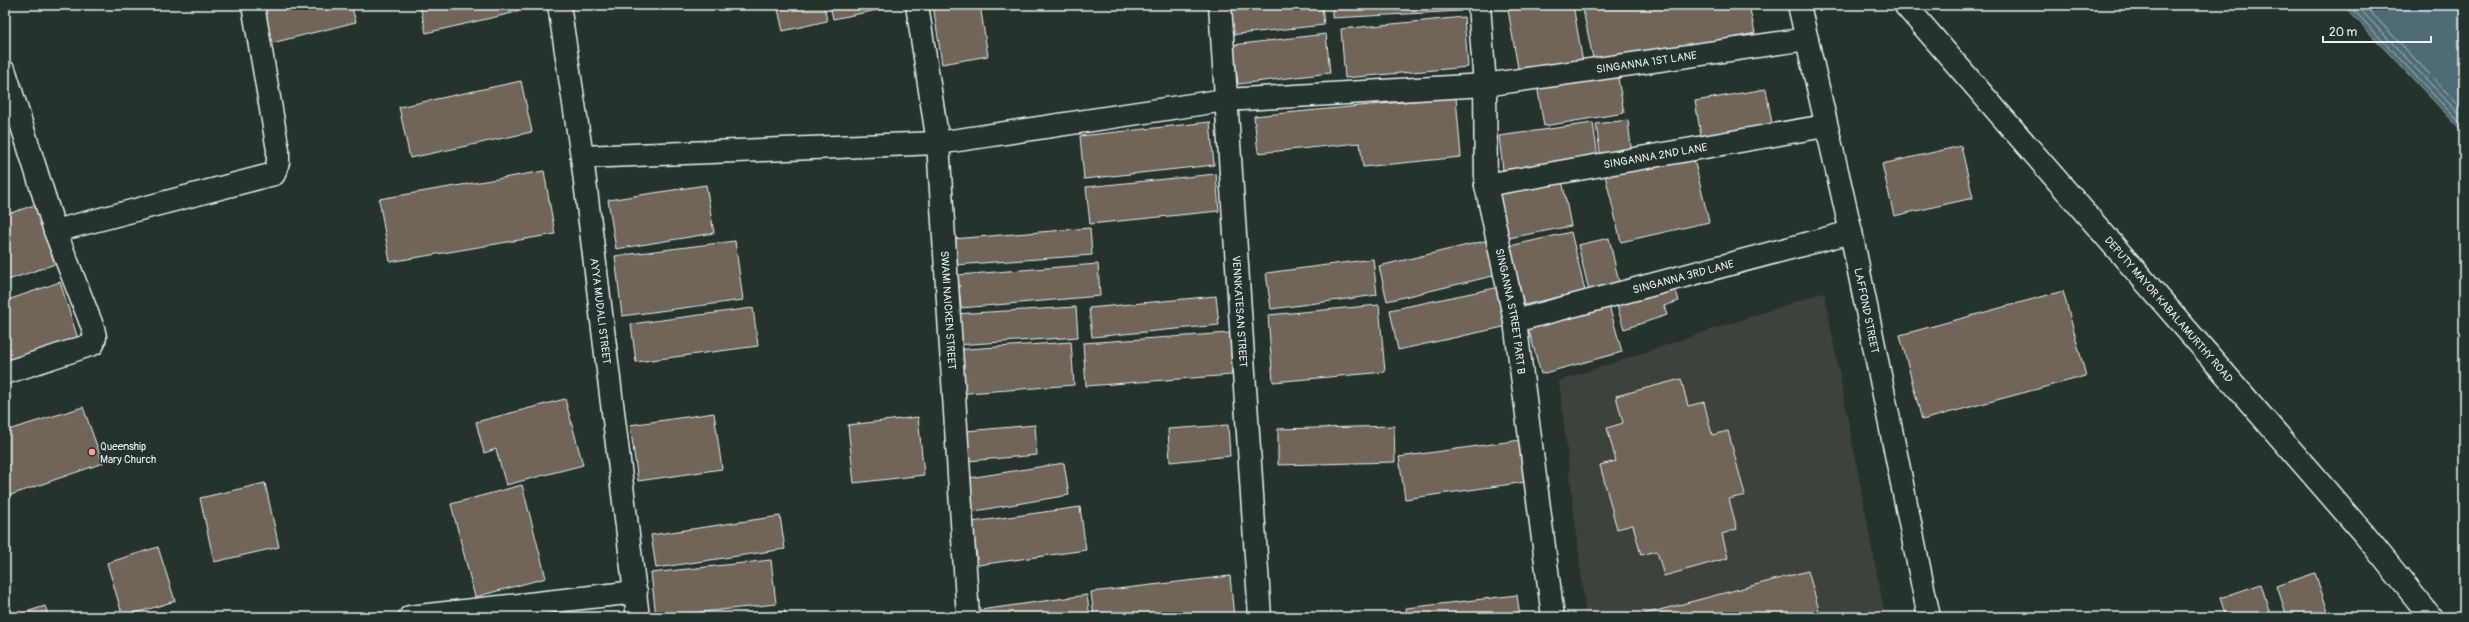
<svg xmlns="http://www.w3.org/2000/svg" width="2469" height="622" font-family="Pangolin,sans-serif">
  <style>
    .built { fill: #3c423a }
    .water { fill: #4f6c75; stroke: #8ca1a9 }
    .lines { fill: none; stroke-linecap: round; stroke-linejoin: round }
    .shore { stroke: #abbcc4; stroke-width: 1 }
    .building { fill: #706559; stroke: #e8f1f8 }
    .street-casing { stroke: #e8f1f8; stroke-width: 25 }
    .secondary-casing { stroke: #e8f1f8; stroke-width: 25 }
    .street { stroke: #26332d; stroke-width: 22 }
    .secondary { stroke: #26332d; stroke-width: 22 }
    .rail-casing { stroke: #e8f1f8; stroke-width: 4.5 }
    .rail { stroke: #26332d; stroke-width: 3; stroke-dasharray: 9; stroke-linecap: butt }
    .poi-dot { fill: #ff9aa2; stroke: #26332d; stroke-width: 1.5 }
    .labels { text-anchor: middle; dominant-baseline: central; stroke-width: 3; stroke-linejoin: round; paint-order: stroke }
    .street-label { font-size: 11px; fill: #e8f1f8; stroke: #26332d }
    .poi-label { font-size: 11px; fill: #e8f1f8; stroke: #26332d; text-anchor: start }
  </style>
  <rect width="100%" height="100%" fill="#26332d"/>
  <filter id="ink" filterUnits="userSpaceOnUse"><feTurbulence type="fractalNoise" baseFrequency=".025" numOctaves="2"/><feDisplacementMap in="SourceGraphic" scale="8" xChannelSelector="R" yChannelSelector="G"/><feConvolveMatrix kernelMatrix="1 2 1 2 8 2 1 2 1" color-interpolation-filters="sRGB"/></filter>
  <g filter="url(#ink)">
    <path class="built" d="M1824,292l61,325h-299l-27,-236z"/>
    <path class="water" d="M2343,5h121v128z"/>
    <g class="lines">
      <path class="shore" d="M2349,5l115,122
        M2356,5l108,114
        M2364,5l100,106"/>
    </g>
    <path class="building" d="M277,5h74l5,17 -84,21 -9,-35z
      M420,5h100l1,6 -95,22z
      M777,5h47l3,16 -44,10z
      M830,5h67v1l-64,13z
      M933,5h47l8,51 -46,8z
      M1227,5h95l2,20 -95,10z
      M1332,5h129v6l-129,7z
      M1535,5h38l10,58 -64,11 -11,-64z
      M1582,5h167l6,28 -160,35z
      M1464,17l4,50 -123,11 -4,-49z
      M1326,34l4,39 -92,11 -5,-39z
      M1617,72l7,41 -80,13 -7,-41z
      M521,81l11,51 -122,26 -11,-51z
      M1766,89l6,35 -71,12 -6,-35z
      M1456,97l5,60 -98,10 -3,-24 -102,10 -4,-37z
      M1628,120l4,36 -31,3 -5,-35z
      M1210,122l4,43 -130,14 -4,-43z
      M1593,123l5,34 -95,13 -4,-34z
      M1961,146l12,52 -79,18 -12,-52z
      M1693,155l16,67 -88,20 -16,-67z
      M544,171l11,63 -165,28 -11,-63z
      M1216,174l3,37 -129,13 -4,-37z
      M1561,175l10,51 -67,13 -10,-50z
      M706,185l8,48 -98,16 -8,-49z
      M40,203l21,59 -53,18 -3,-9v-56z
      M1090,228l2,27 -137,10 -3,-26z
      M1571,232l14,59 -61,14 -14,-59z
      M1609,238l11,49 -30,8 -12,-50z
      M1489,240l8,35 -110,26 -8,-35z
      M735,241l8,59 -121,16 -7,-60z
      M1373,259l4,36 -106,14 -5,-36z
      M1098,264l2,32 -139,12 -3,-33z
      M60,282l19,60 -74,25v-66z
      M1674,284l5,17 -15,5 3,9 -43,14 -8,-26z
      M1500,287l8,39 -110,24 -8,-40z
      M2063,291l23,85 -164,44 -22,-85z
      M1216,296l3,29 -127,12 -3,-29z
      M1608,302l14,50 -81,22 -14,-50z
      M1379,305l6,67 -112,10 -5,-67z
      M1076,307l2,30 -122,8 -2,-31z
      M753,308l5,38 -122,16 -5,-38z
      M1230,333l2,42 -146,11 -3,-43z
      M1071,342l3,43 -119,9 -3,-44z
      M1681,379l7,27 16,-4 8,33 16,-4 17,64 -16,4 8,30 -15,5 6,24 -64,18 -7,-25 -16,4 -8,-30 -16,4 -17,-64 16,-4 -9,-33 16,-5 -7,-27z
      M565,399l18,66 -77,20 -10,-36 -12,4 -8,-31z
      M83,407l20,56 -98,34v-66z
      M714,413l8,56 -84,12 -8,-56z
      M918,417l6,58 -70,8 -6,-58z
      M1035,425l2,30 -69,6 -2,-30z
      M1228,425l2,31 -60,6 -2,-33z
      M1394,426l1,36 -117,3v-36z
      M1521,440l5,42 -121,17 -6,-42z
      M1064,463l5,32 -100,17 -6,-33z
      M265,483l14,64 -65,15 -14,-64z
      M522,485l24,93 -71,19 -24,-93z
      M1080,507l6,43 -108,15 -6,-43z
      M780,516l5,33 -129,19 -5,-33z
      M158,547l17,54 -52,16 -16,-54z
      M771,560l5,44 -120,13 -5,-44z
      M1808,571l13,46h-188z
      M2315,573l15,44h-43l-10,-31z
      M1230,576l4,41h-140l-3,-25z
      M2261,584l10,33h-45l-6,-19z
      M1087,595l3,22h-116l-1,-6z
      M1517,595l3,22h-113l-1,-9z
      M45,606l4,11h-39z
      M785,611v6h-74z"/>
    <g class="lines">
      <g class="street-casing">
        <g id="street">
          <path id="s1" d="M917,5l21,138 30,474"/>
          <path id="s2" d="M1220,5l40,612"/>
          <path id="s3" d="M1479,5l6,80 1,100 29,136 38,296"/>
          <path id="s4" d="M1799,5l52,227 78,385"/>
          <path d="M5,72l50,159"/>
          <path id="s5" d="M582,157l356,-14 287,-43 260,-15 322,-46"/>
          <path id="s6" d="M1486,185l339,-59"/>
          <path id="s7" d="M1515,321l336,-89"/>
          <path d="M5,373l88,-29 2,-7 -2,-9 -38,-97 219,-57 4,-12v-12l-25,-145"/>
          <path d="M410,617l226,-25"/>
        </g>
      </g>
      <g class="secondary-casing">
        <g id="secondary">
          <path id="s8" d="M559,5l23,152 56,460"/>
          <path id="s9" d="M1905,5l459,529 67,83"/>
        </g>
      </g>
      <use href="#street" class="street"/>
      <use href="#secondary" class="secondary"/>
      <g class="rail-casing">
        <path id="rail" d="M2461,5l3,10"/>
      </g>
      <use href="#rail" class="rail"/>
    </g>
  </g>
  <circle class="poi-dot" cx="92" cy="452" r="4"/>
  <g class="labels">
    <g class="street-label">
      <text stroke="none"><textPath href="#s5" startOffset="1070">SINGANNA 1ST LANE</textPath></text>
      <text stroke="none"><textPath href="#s6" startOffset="172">SINGANNA 2ND LANE</textPath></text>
      <text stroke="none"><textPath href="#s7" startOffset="174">SINGANNA 3RD LANE</textPath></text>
      <text stroke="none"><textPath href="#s1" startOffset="307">SWAMI NAICKEN STREET</textPath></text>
      <text stroke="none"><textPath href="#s4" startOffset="313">LAFFOND STREET</textPath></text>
      <text stroke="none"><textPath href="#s9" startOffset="403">DEPUTY MAYOR KABALAMURTHY ROAD</textPath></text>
      <text stroke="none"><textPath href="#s8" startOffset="309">AYYA MUDALI STREET</textPath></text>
      <text stroke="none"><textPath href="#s2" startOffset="307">VENNKATESAN STREET</textPath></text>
      <text stroke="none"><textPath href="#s3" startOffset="309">SINGANNA STREET PART B</textPath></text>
    </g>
    <g class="poi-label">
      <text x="100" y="446">Queenship<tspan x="100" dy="13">Mary Church</tspan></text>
    </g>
  </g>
  <rect width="2469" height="622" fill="none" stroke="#26332d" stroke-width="20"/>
  <rect x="10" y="10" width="2449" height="602" fill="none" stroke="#e8f1f8" stroke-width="1.5" filter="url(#ink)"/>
  <path d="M2323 36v6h108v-6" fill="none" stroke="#e8f1f8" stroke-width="2"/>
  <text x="2329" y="36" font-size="12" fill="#e8f1f8" stroke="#26332d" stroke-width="3" paint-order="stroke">20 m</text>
</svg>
